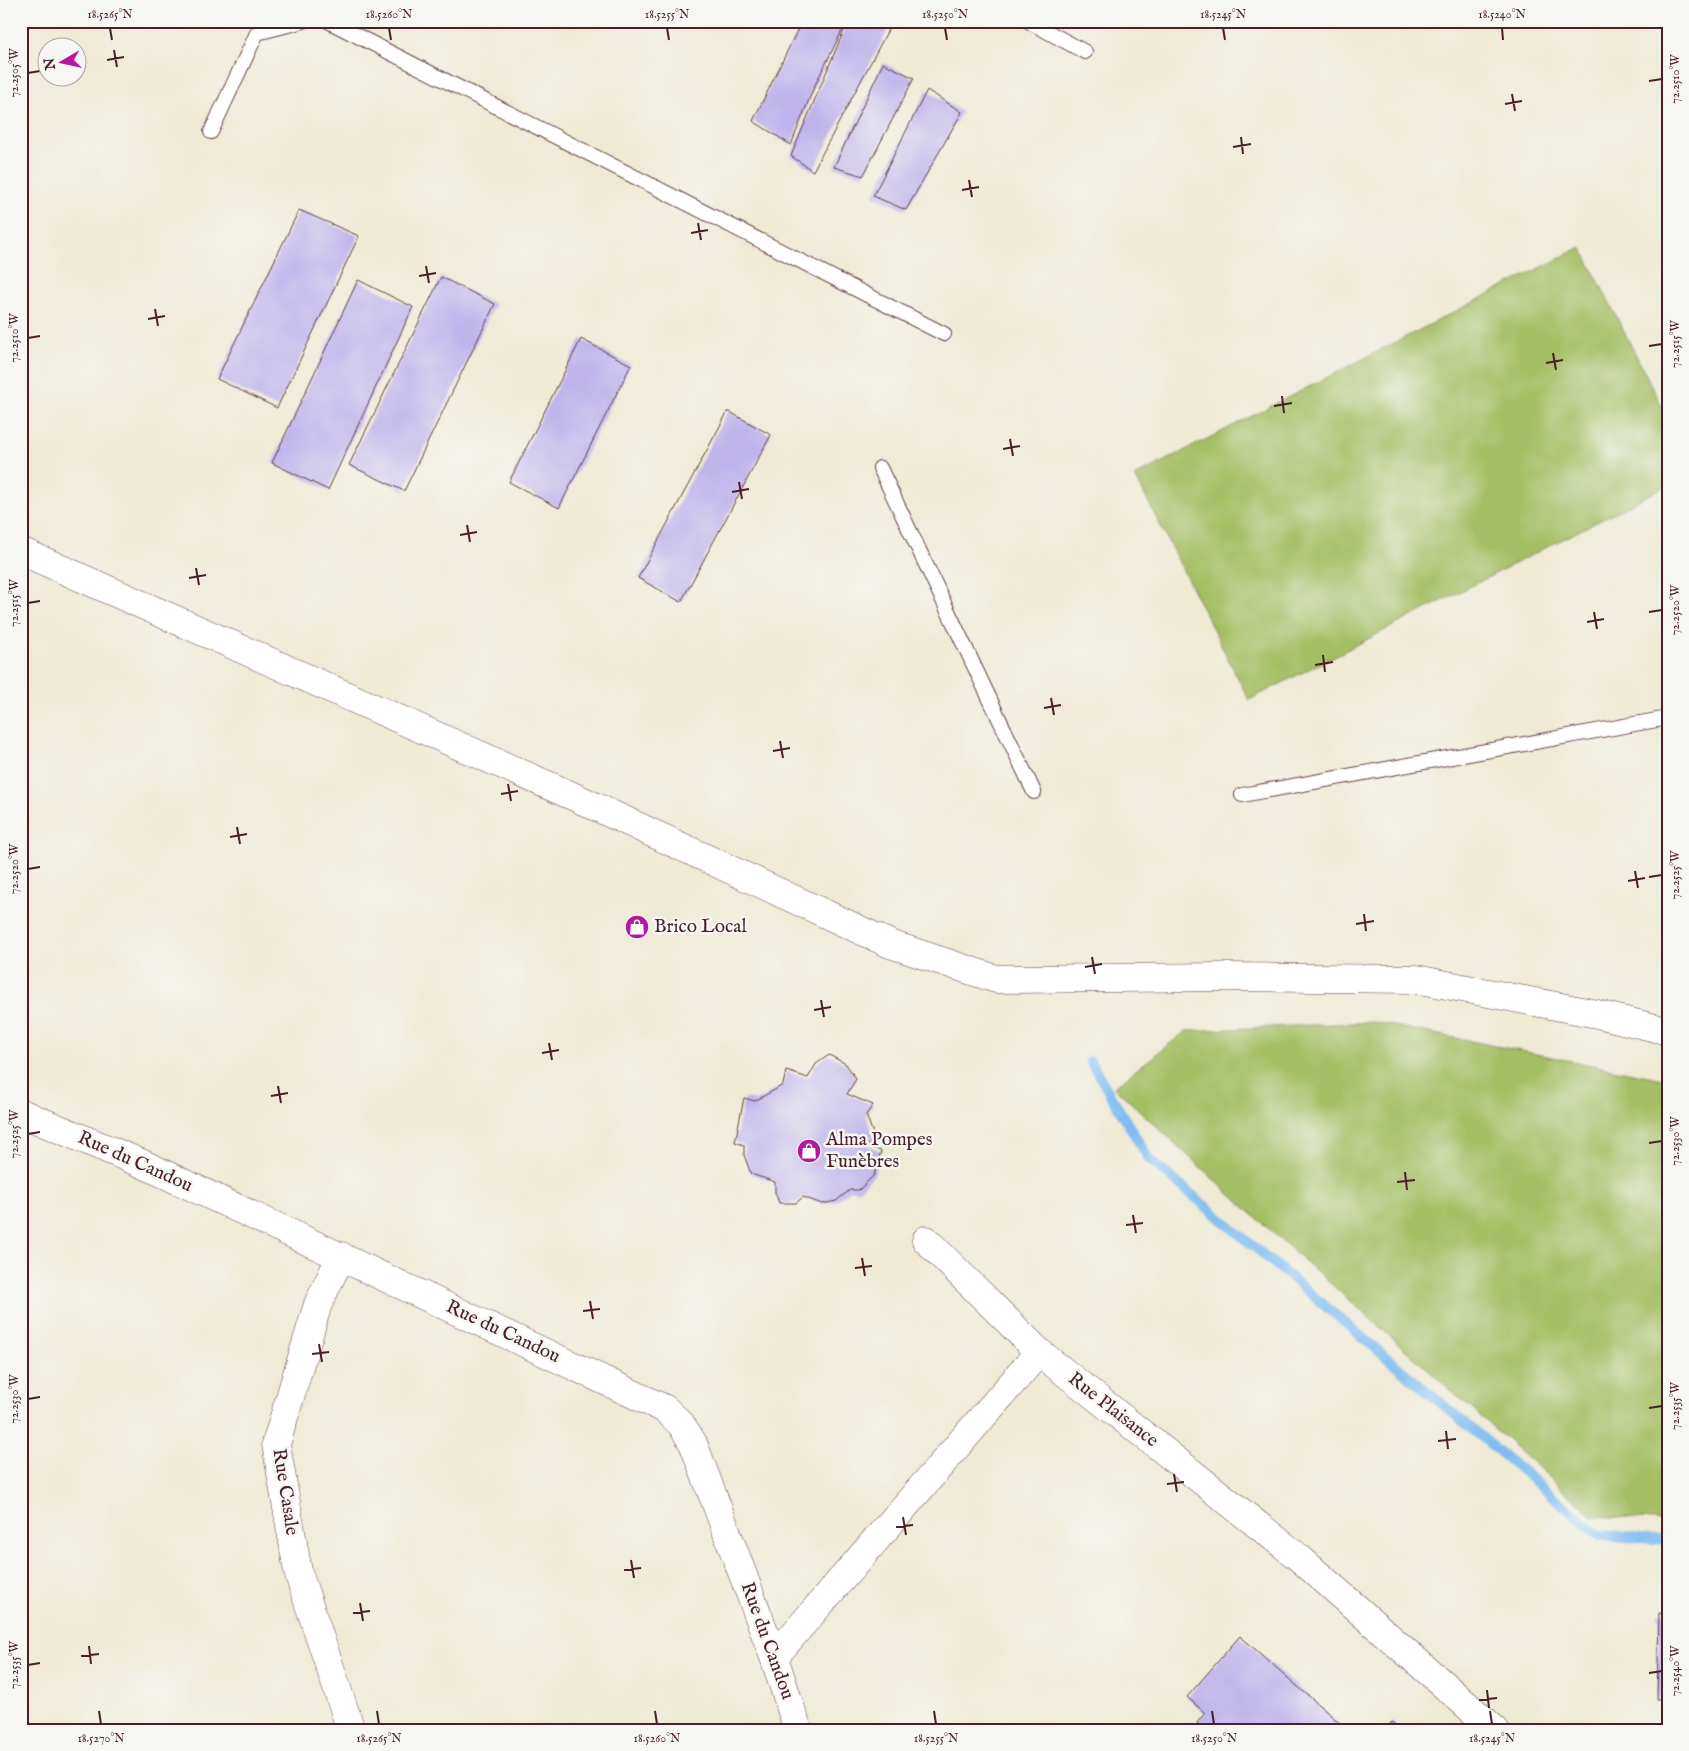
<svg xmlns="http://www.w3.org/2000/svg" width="1689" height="1751" font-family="'IM FELL English',serif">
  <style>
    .green { fill: #a4be64; stroke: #776e48 }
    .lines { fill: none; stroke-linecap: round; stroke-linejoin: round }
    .stream { stroke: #7ebcf1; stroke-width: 10 }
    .building { fill: #beb4eb }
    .service-casing { stroke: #633d44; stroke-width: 16 }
    .minor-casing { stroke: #633d44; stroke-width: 29 }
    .secondary-casing { stroke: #633d44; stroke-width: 29 }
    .service { stroke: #fff; stroke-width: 14 }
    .minor { stroke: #fff; stroke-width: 28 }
    .secondary { stroke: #fff; stroke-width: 28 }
    .ticks { fill: none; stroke: #4a1f2b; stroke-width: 2 }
    .labels { text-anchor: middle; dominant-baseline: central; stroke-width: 5; stroke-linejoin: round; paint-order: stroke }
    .poi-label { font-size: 19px; fill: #4a1f2b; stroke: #f6f6f2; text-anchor: start }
    .street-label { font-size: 19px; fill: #4a1f2b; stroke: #f6f6f2 }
    .neatline { fill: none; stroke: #4a1f2b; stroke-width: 2 }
    .ticks-label { font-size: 12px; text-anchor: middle; fill: #4a1f2b }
  </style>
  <rect width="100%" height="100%" fill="#f6f6f2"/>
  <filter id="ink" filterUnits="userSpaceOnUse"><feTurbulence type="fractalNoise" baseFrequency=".02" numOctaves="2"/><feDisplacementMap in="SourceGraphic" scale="10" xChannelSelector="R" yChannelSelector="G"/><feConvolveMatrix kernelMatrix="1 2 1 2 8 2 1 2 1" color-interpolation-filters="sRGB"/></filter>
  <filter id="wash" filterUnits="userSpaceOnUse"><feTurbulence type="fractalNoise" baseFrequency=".0096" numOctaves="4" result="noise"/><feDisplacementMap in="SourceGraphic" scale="20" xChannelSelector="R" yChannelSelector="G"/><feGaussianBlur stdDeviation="1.12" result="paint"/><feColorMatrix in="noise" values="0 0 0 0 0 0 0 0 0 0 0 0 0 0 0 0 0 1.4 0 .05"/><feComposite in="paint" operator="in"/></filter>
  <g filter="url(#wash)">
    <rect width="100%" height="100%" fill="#efead4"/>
    <path class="green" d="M1581,247l87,171v67l-419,215 -114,-224z
      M1374,1022l294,58v441l-75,-5 -359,-318 -120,-111 72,-56z"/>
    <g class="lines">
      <path class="stream" d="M1090,1061l59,98 450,376 69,5"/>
    </g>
    <g id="blocks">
      <path class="building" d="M802,21h45l-33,66 -23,58 -38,-24z
        M848,21h22l18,9 -75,141 -22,-15z
        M883,63l31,15 -51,98 -29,-9z
        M927,90l35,22 -56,98 -33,-14z
        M299,210l60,26 -82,172 -60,-29z
        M441,277l54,27 -91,187 -55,-26z
        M358,280l55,27 -85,183 -56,-27z
        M581,339l50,26 -72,143 -50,-26z
        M728,411l43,24 -90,167 -43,-24z
        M829,1055l17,9 10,15 -9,15 26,11 -7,10 8,21 -6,10 13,5 -7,24 -15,15h-9l-14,11 -14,3 -19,-7 -7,6h-17l-4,-11v-10l-24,-8 -7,-19v-10l-9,-3 9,-44 11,3 28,-16 3,-14 22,7 8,-14z
        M1659,1613l9,1v85h-11z
        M1240,1636l103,90 -3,4h-135l-8,-7 8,-10 -18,-16z
        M1392,1722l8,8h-15z"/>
    </g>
  </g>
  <g filter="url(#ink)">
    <use href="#blocks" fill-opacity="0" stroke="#633d44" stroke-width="1"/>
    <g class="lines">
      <g class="service-casing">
        <path id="service" d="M328,21l616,313
          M1028,21l57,31
          M211,132l46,-99 47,-12
          M880,468l154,324
          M1242,795l426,-77"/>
      </g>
      <g class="minor-casing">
        <path id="minor" d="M21,1113l122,51 522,245 16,15 12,19 81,214 24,73
          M926,1240l113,112
          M341,1256l-23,48 -42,140 22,128 53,158
          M774,1657l265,-305 258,204 198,174"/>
      </g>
      <g class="secondary-casing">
        <path id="secondary" d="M21,551l558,248 311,145 106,35 230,-2 190,2 181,35 71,17"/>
      </g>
      <use href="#service" class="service"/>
      <use href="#minor" class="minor"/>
      <use href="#secondary" class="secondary"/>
    </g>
  </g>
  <path class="ticks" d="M110,28l2,12M389,28l2,12M667,28l2,12M945,28l2,12M1223,28l2,12M1502,28l1,12M114,50l3,17M107,60l17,-3M28,73l12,-2M1649,81l13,-2M1512,94l3,17M1505,104l17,-3M1241,137l2,17M1233,147l18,-3M969,180l3,17M962,190l17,-3M698,223l3,17M691,233l17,-3M426,266l3,17M419,276l17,-3M155,309l3,17M148,319l17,-3M28,338l12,-2M1649,346l13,-2M1553,353l3,17M1546,363l17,-3M1282,396l2,17M1274,406l18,-3M1010,439l3,17M1003,449l17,-3M739,482l3,17M732,492l17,-3M467,525l3,17M460,535l17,-3M196,568l3,17M189,578l17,-3M28,603l12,-2M1594,612l3,17M1649,612l13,-2M1587,622l17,-3M1323,655l2,17M1315,665l18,-3M1051,698l3,17M1044,708l17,-3M780,741l3,17M773,751l17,-3M508,784l3,17M501,794l17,-3M237,827l3,17M230,837l17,-3M28,869l12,-2M1635,871l3,17M1649,877l13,-2M1628,881l17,-3M1364,914l2,17M1356,924l18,-3M1092,957l3,17M1085,967l17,-3M821,1000l3,17M814,1010l17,-3M549,1043l3,17M542,1053l17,-3M278,1086l3,17M271,1096l17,-3M28,1134l12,-2M1649,1143l13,-2M1405,1172l2,18M1397,1182l18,-2M1133,1215l3,18M1126,1225l17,-2M862,1258l3,18M855,1268l17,-2M590,1301l3,18M583,1311l17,-2M319,1344l3,18M312,1354l17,-2M28,1399l12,-2M1649,1408l13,-2M1446,1431l2,18M1438,1441l18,-2M1174,1474l3,18M1167,1484l17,-2M903,1517l3,18M896,1527l17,-2M631,1560l3,18M624,1570l17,-2M360,1603l3,18M353,1613l17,-2M89,1646l2,18M81,1656l18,-2M28,1665l12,-2M1649,1673l13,-2M1487,1690l2,18M1479,1700l18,-2M99,1711l2,13M377,1711l2,13M655,1711l2,13M934,1711l2,13M1212,1711l2,13M1490,1711l2,13"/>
  <defs>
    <g id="shop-disc" transform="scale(1.25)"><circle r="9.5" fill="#b5179e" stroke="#f6f6f2"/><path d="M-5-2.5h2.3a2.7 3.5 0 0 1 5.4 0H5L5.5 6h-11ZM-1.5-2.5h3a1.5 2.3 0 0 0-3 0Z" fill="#fff"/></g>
  </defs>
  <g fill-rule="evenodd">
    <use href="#shop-disc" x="637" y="927"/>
    <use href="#shop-disc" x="809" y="1151"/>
  </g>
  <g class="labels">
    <g class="poi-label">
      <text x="654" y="927">Brico Local</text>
      <text x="826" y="1140">Alma Pompes<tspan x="826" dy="22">Funèbres</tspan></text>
    </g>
    <g class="street-label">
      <text transform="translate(135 1162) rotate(24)">Rue du Candou</text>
      <text transform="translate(503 1332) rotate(25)">Rue du Candou</text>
      <text transform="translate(1113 1410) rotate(38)">Rue Plaisance</text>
      <text transform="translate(285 1492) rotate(81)">Rue Casale</text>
      <text transform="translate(767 1641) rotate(70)">Rue du Candou</text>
    </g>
  </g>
  <rect width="1689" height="1751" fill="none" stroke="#f6f6f2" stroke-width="55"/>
  <g transform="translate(62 62) rotate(261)"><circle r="24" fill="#f6f6f2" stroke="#b1a0a2"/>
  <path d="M0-4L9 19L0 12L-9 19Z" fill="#b5179e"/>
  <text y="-8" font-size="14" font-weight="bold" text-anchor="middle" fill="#4a1f2b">N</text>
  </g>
  <rect x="28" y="28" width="1634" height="1696" class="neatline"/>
  <g class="ticks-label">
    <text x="110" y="18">18.5265°N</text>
    <text x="389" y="18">18.5260°N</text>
    <text x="667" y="18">18.5255°N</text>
    <text x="945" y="18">18.5250°N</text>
    <text x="1223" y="18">18.5245°N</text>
    <text x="1502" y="18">18.5240°N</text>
    <text transform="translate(14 73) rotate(-90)" y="4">72.2505°W</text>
    <text transform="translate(1675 79) rotate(-90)" y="4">72.2510°W</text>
    <text transform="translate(14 338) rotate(-90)" y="4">72.2510°W</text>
    <text transform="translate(1675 344) rotate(-90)" y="4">72.2515°W</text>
    <text transform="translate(14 603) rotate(-90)" y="4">72.2515°W</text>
    <text transform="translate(1675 610) rotate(-90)" y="4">72.2520°W</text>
    <text transform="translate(14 869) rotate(-90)" y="4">72.2520°W</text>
    <text transform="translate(1675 875) rotate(-90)" y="4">72.2525°W</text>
    <text transform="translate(14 1134) rotate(-90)" y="4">72.2525°W</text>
    <text transform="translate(1675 1141) rotate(-90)" y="4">72.2530°W</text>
    <text transform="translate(14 1399) rotate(-90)" y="4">72.2530°W</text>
    <text transform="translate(1675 1406) rotate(-90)" y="4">72.2535°W</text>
    <text transform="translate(14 1665) rotate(-90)" y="4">72.2535°W</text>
    <text transform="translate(1675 1671) rotate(-90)" y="4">72.2540°W</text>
    <text x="101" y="1742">18.5270°N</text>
    <text x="379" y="1742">18.5265°N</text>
    <text x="657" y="1742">18.5260°N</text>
    <text x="936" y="1742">18.5255°N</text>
    <text x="1214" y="1742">18.5250°N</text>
    <text x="1492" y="1742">18.5245°N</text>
  </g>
</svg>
